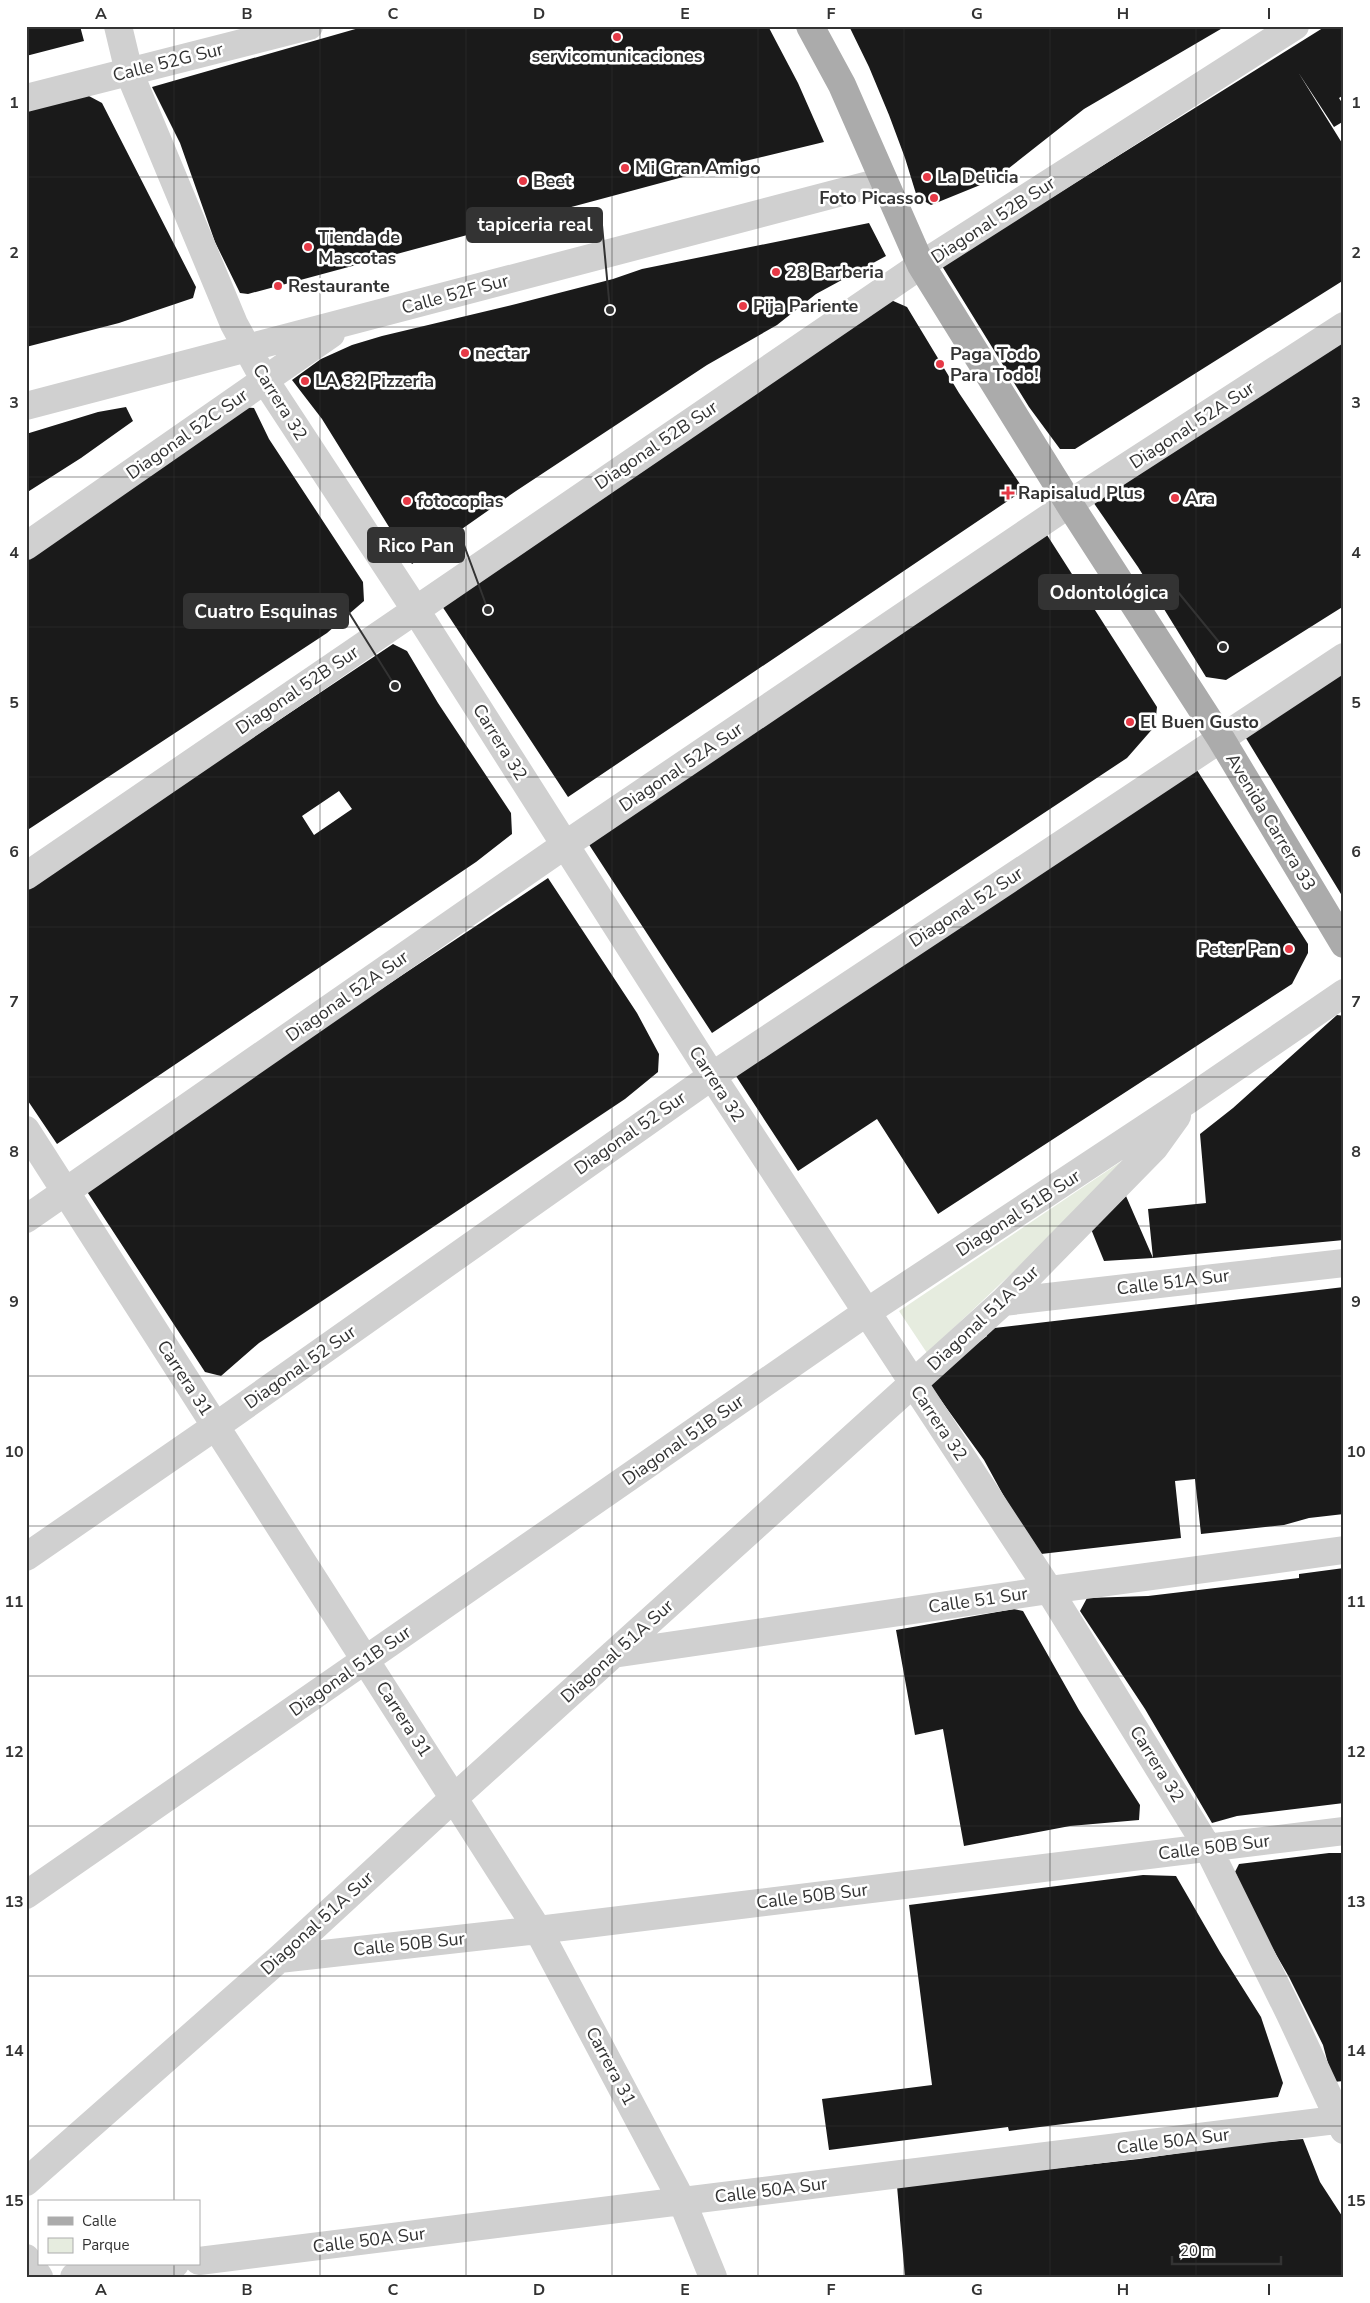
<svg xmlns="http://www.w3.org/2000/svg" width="1370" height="2303" font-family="'Nunito Sans',sans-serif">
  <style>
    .green { fill: #e6ecdf }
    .building { fill: #1a1a1a; fill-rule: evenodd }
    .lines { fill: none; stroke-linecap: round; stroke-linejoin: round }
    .minor { stroke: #d0d0d0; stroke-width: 28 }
    .major { stroke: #ababab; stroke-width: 28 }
    .grid { fill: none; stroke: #333; stroke-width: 1; stroke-opacity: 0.55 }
    .poi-dot { fill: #e63946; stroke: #fff; stroke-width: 2 }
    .labels { text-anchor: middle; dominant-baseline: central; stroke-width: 5; stroke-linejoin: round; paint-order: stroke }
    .poi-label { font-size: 18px; font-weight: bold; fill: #333; stroke: #fff; text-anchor: start }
    .street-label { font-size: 18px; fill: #333; stroke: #fff }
    .leader { fill: none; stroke: #333; stroke-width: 2 }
    .callout-dot { fill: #333; stroke: #fff; stroke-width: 2 }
    .callout { fill: #333; stroke: #333; stroke-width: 2 }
    .callout-label { font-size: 19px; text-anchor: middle; font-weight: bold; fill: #fff }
    .neatline { fill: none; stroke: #333; stroke-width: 2 }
    .grid-label { font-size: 16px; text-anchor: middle; font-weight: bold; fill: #333 }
  </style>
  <rect width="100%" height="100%" fill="#fff"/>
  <path class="green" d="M1153,1140l-226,213 -28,-42z"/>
  <path class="building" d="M26,26h54l4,15 -58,15z
    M366,26h402l30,57 26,59 -100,24 -476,128 -8,-1 -25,-51 -35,-99 -28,-56z
    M849,26h377l-142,83 -89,70 -64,26 -14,-8 -12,-39 -16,-43 -20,-48z
    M1326,26h18v69l-5,3 5,8v15l-10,6 -36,-55 44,71 2,-1v138l-269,169h-15l-31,-42 -87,-141z
    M87,95l15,8 94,184 -3,11 -74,25 -93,24v-237z
    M869,223l17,33 -70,38 -39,31 -70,40 -191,126 -104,73 -90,-145 -30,-39 29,-21 31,-14 30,-9 134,-32 97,-25 29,-10z
    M891,300l16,7 52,86 65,97 -456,307 -128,-194z
    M1344,337v269l-118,74 -20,-3 -68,-110 -47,-68z
    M126,407l7,14 -52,37 -55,35v-59l72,-22z
    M240,407l14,1 15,31 94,143 1,19 -37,32 -301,198v-276z
    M1047,535l110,172 -2,19 -28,32 -415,275 -126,-193z
    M393,644l14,7 31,52 73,110 1,21 -36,28 -419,282 -31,-46v-209zM339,791l13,18 -38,26 -12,-19z
    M1344,666v233l-103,-169z
    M1195,767l113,177v9l-16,31 -354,230 -61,-95 -79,52 -64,-98z
    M548,878l89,135 22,41 -1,18 -33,27 -366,244 -38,33 -16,-4 -121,-185z
    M1337,1015l7,1v224l-191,18 -5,-49 58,-6 -6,-69 33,-26z
    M1126,1196l27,62 -49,3 -13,-32z
    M1344,1287v227l-35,4 -25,7 -83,9 -6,-55 -20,2 6,57 -140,16 -34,-52 -23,-42 -57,-79 60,-45 -1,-7z
    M1344,1568v235l-107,13 -25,7 -67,-114 -65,-98 7,-13 61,-2 151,-18v-4z
    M1014,1609l9,2 56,99 61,95 -1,15 -69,6 -106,20 -21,-117 -28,6 -19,-105z
    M1329,1853h15v228l-11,1 -10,-37 -34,-68 -27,-47 -27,-58 4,-8z
    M1143,1875l33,1 44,76 41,65 22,66 -5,14 -269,34 -1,-4 -179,23 -7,-51 110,-14 -23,-180z
    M1303,2139l17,43 24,37v58h-439l-8,-91 242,-27 103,-15z"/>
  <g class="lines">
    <path class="minor" d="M118,26l11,46 105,252 30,55 151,230 297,467 337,514 159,258 82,166 54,116
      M26,98l283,-72
      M26,406l858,-225
      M26,546l305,-212
      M26,876l895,-611 374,-239
      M26,1130l512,800 144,271 31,76
      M26,1219l539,-374 516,-349 263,-170
      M1003,1302l341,-39
      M26,1557l190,-131 496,-350 632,-419
      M613,1654l436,-64 295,-40
      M26,1895l841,-583 321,-212 156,-107
      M279,1959l259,-29 806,-99
      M26,2182l253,-223 176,-162 548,-495 151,-154 23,-32
      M26,2258l13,19
      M199,2261l1145,-142
      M74,2277l101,-13"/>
    <path class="major" d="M810,26l32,59 79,180 149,240 151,234 123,205"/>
  </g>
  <path class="grid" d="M174,26v2176M320,26v2251M466,26v2251M612,26v2251M758,26v2251M904,26v2251M1050,26v2251M1196,26v2251M26,177h1318M26,327h1318M26,477h1318M26,627h1318M26,777h1318M26,927h1318M26,1077h1318M26,1226h1318M26,1376h1318M26,1526h1318M26,1676h1318M26,1826h1318M26,1976h1318M26,2126h1318M174,2264v13"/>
  <g class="poi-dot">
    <circle cx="617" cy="37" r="5"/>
    <circle cx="625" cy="168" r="5"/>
    <circle cx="927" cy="177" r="5"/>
    <circle cx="523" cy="181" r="5"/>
    <circle cx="934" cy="198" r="5"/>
    <circle cx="308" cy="247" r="5"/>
    <circle cx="776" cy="272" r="5"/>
    <circle cx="278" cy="286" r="5"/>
    <circle cx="743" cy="306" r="5"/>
    <circle cx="465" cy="353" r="5"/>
    <circle cx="940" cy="364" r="5"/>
    <circle cx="305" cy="381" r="5"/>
    <path d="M1005.5 485.5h5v5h5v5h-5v5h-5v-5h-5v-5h5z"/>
    <circle cx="1175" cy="498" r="5"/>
    <circle cx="407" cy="501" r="5"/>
    <circle cx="1130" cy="722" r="5"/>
    <circle cx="1289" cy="949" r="5"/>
  </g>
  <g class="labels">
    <g class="poi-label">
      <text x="617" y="56" text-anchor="middle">servicomunicaciones</text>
      <text x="635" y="168">Mi Gran Amigo</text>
      <text x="937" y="177">La Delicia</text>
      <text x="533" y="181">Beet</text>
      <text x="924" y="198" text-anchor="end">Foto Picasso</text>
      <text x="318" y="237">Tienda de<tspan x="318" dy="21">Mascotas</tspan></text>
      <text x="786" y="272">28 Barberia</text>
      <text x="288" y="286">Restaurante</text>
      <text x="753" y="306">Pija Pariente</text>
      <text x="475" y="353">nectar</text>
      <text x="950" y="354">Paga Todo<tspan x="950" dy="21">Para Todo!</tspan></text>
      <text x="315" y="381">LA 32 Pizzeria</text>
      <text x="1018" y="493">Rapisalud Plus</text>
      <text x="1185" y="498">Ara</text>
      <text x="417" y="501">fotocopias</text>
      <text x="1140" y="722">El Buen Gusto</text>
      <text x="1279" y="949" text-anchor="end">Peter Pan</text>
    </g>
    <g class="street-label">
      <text transform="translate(168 62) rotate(-14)">Calle 52G Sur</text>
      <text transform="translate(993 220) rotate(-33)">Diagonal 52B Sur</text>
      <text transform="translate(455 294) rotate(-15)">Calle 52F Sur</text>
      <text transform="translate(280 402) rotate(58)">Carrera 32</text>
      <text transform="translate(1192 425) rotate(-33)">Diagonal 52A Sur</text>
      <text transform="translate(187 434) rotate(-35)">Diagonal 52C Sur</text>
      <text transform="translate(656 445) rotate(-34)">Diagonal 52B Sur</text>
      <text transform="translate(297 690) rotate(-34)">Diagonal 52B Sur</text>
      <text transform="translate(500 742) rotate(58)">Carrera 32</text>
      <text transform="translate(681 767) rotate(-34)">Diagonal 52A Sur</text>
      <text transform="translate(1271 822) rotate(59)">Avenida Carrera 33</text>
      <text transform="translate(966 907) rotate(-33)">Diagonal 52 Sur</text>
      <text transform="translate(347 996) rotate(-35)">Diagonal 52A Sur</text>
      <text transform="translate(717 1084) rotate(57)">Carrera 32</text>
      <text transform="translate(630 1133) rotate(-35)">Diagonal 52 Sur</text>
      <text transform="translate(1018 1213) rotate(-33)">Diagonal 51B Sur</text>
      <text transform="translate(1173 1282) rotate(-7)">Calle 51A Sur</text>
      <text transform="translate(983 1318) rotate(-43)">Diagonal 51A Sur</text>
      <text transform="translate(300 1367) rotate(-35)">Diagonal 52 Sur</text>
      <text transform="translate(185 1378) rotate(57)">Carrera 31</text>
      <text transform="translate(939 1423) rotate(56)">Carrera 32</text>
      <text transform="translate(683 1440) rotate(-35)">Diagonal 51B Sur</text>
      <text transform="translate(978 1600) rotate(-8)">Calle 51 Sur</text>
      <text transform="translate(617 1651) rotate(-42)">Diagonal 51A Sur</text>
      <text transform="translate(350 1671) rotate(-35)">Diagonal 51B Sur</text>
      <text transform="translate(404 1719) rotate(57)">Carrera 31</text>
      <text transform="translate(1157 1764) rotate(58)">Carrera 32</text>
      <text transform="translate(1214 1847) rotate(-7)">Calle 50B Sur</text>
      <text transform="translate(812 1896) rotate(-7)">Calle 50B Sur</text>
      <text transform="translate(317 1923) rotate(-42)">Diagonal 51A Sur</text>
      <text transform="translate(409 1944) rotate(-6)">Calle 50B Sur</text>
      <text transform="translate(611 2066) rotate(62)">Carrera 31</text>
      <text transform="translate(1173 2141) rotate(-7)">Calle 50A Sur</text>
      <text transform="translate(771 2190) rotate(-7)">Calle 50A Sur</text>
      <text transform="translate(369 2240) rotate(-7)">Calle 50A Sur</text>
    </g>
  </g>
  <path class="leader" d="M610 310L602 225M488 610L464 545M1223 647L1178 592M395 686L348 611"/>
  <g class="callout-dot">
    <circle cx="610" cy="310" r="5"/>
    <circle cx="488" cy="610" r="5"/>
    <circle cx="1223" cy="647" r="5"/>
    <circle cx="395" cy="686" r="5"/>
  </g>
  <g class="callout">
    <rect x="467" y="208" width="135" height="34" rx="5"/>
    <rect x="368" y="528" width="96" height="34" rx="5"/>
    <rect x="1039" y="575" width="139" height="34" rx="5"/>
    <rect x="184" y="594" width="164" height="34" rx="5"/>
  </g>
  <g class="callout-label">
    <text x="535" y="231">tapiceria real</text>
    <text x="416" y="552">Rico Pan</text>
    <text x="1109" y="599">Odontológica</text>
    <text x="266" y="618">Cuatro Esquinas</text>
  </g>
  <rect width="1370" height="2303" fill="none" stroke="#ffffff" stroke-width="55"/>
  <rect x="38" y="2200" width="162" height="65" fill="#ffffff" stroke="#adadad"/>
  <rect x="48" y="2217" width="25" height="8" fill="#ababab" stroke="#adadad"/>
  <text x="82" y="2226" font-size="15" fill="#333333">Calle</text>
  <rect x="48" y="2238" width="25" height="15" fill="#e6ecdf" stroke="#adadad"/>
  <text x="82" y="2250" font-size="15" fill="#333333">Parque</text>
  <path d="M1172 2256v8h109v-8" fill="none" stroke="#333333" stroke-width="2.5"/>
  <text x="1180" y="2256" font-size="15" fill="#333333" stroke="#ffffff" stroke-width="4" paint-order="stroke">20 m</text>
  <rect x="28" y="28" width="1314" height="2248" class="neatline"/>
  <g class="grid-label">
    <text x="101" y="19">A</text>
    <text x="247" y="19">B</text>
    <text x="393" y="19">C</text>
    <text x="539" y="19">D</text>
    <text x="685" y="19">E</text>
    <text x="831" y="19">F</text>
    <text x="977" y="19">G</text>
    <text x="1123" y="19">H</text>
    <text x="1269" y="19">I</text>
    <text x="14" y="108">1</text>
    <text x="1356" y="108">1</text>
    <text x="14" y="258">2</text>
    <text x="1356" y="258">2</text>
    <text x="14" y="408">3</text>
    <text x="1356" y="408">3</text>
    <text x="14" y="558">4</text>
    <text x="1356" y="558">4</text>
    <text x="14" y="708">5</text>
    <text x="1356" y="708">5</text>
    <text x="14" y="857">6</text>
    <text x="1356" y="857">6</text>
    <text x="14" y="1007">7</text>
    <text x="1356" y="1007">7</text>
    <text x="14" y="1157">8</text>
    <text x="1356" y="1157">8</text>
    <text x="14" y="1307">9</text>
    <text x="1356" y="1307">9</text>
    <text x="14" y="1457">10</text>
    <text x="1356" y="1457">10</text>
    <text x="14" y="1607">11</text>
    <text x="1356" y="1607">11</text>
    <text x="14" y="1757">12</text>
    <text x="1356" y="1757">12</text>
    <text x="14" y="1907">13</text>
    <text x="1356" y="1907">13</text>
    <text x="14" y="2056">14</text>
    <text x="1356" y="2056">14</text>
    <text x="14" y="2206">15</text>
    <text x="1356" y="2206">15</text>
    <text x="101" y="2295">A</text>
    <text x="247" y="2295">B</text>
    <text x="393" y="2295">C</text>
    <text x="539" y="2295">D</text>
    <text x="685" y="2295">E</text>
    <text x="831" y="2295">F</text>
    <text x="977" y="2295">G</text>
    <text x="1123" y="2295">H</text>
    <text x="1269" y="2295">I</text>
  </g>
</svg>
